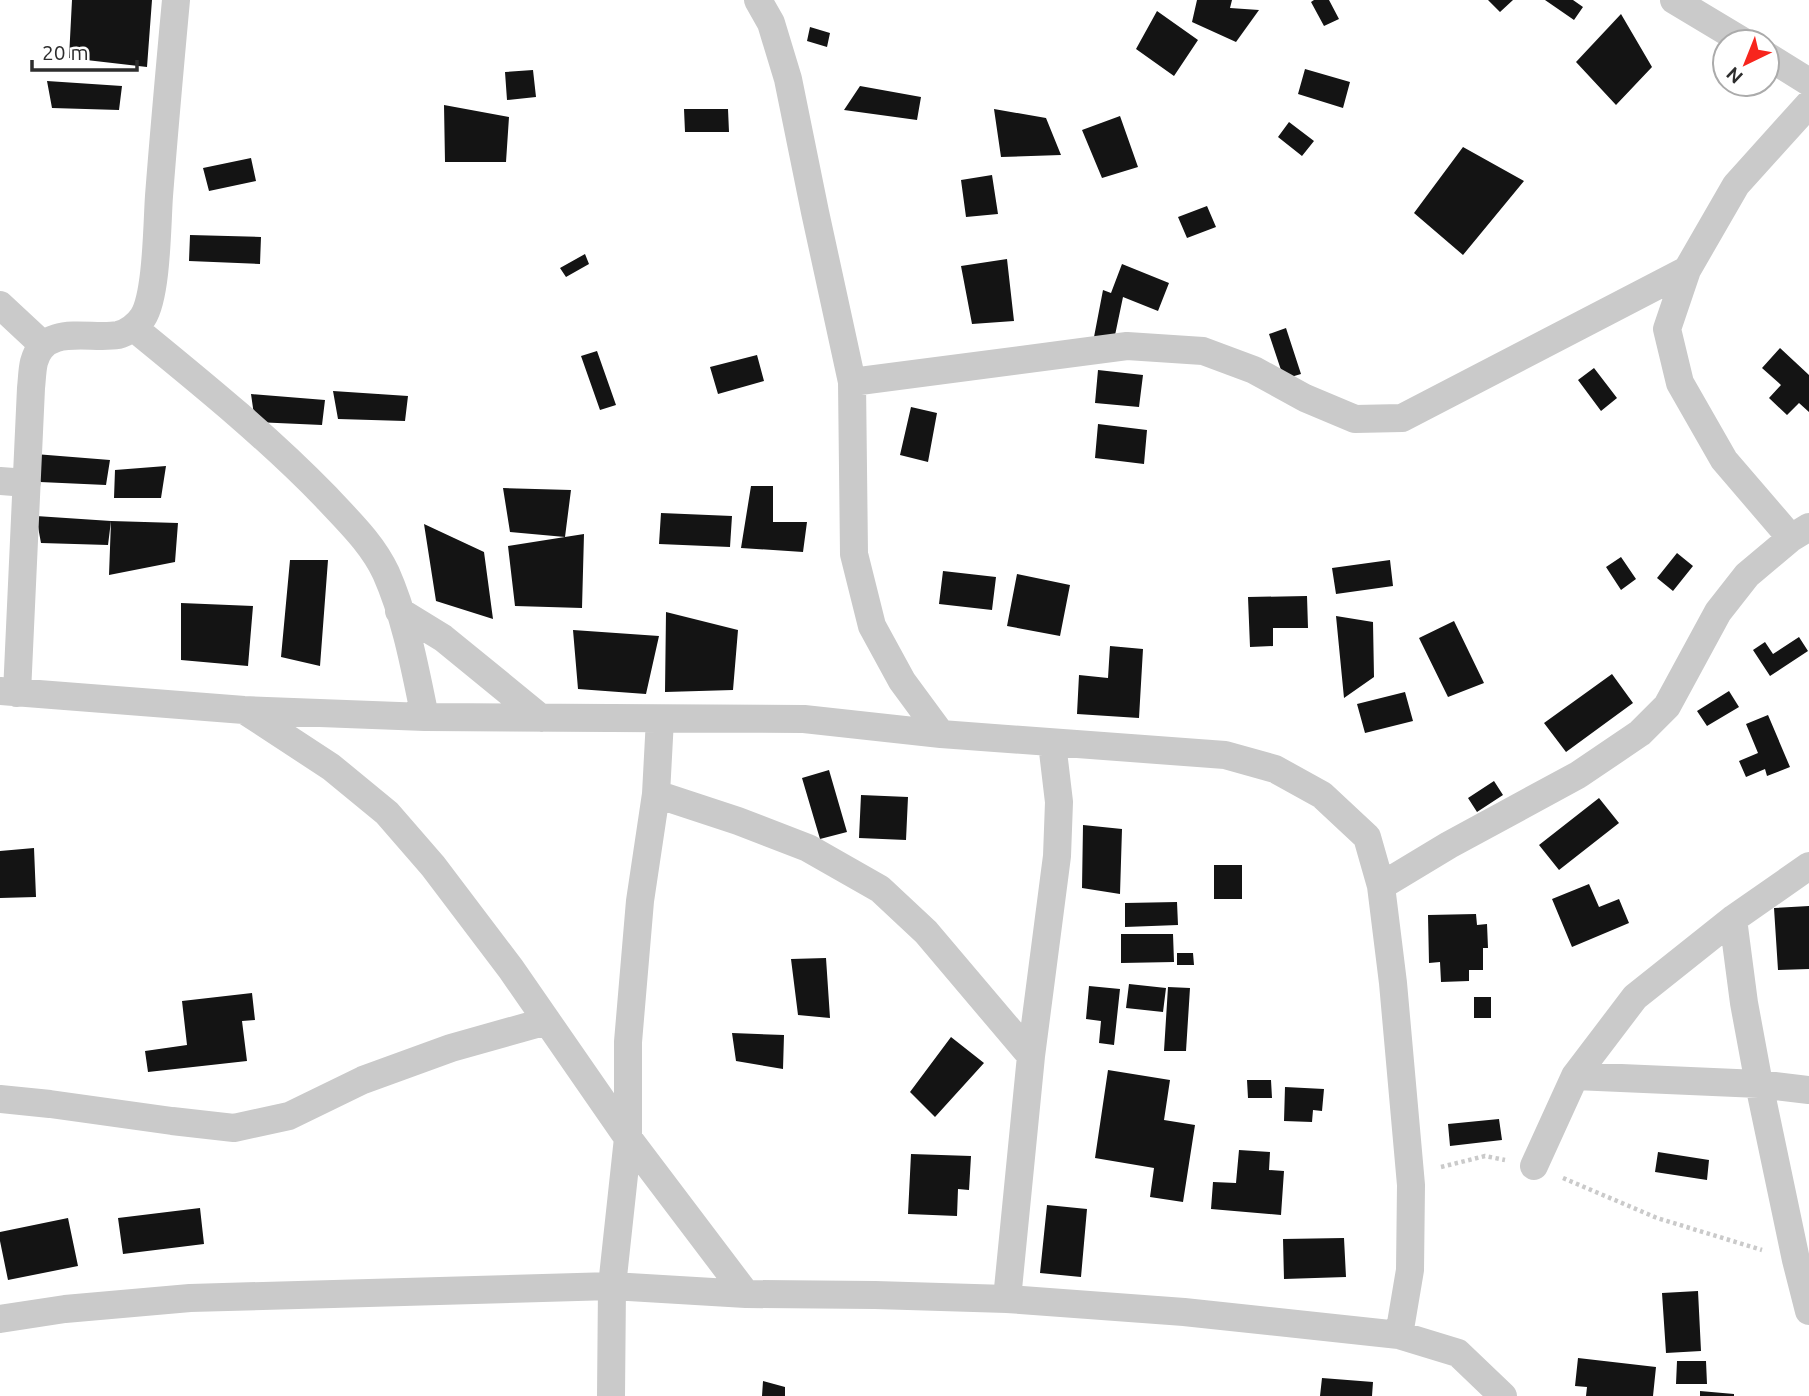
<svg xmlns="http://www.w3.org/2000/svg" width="1809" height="1396" font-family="Ubuntu,sans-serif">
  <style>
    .building { fill: #141414 }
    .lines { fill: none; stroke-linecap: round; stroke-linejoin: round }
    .path { stroke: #cacaca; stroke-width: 4.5; stroke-dasharray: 3.5 3.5; stroke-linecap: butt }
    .street { stroke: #cacaca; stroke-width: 28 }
  </style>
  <rect width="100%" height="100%" fill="#fff"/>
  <path class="building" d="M72,0h80l-5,67 -78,-9z
    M1197,0h35l-2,8 29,2 -23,32 -44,-20z
    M1314,0h15l10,19 -15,7 -13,-24z
    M1488,0h25l-13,12z
    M1545,0h28l10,7 -9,13z
    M1157,11l41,29 -24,36 -38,-27z
    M1621,14l31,53 -36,38 -40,-43z
    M810,27l20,6 -3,14 -20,-6z
    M1305,69l45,13 -7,26 -45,-14z
    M533,70l3,27 -29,3 -2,-28z
    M47,81l75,5 -3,24 -67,-2z
    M860,86l61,11 -4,23 -73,-10z
    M444,105l65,12 -3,45h-61z
    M684,109h44l1,23h-44z
    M994,109l52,9 15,37 -60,2z
    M1120,116l18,51 -36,11 -20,-48z
    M1289,122l25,19 -12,15 -24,-19z
    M1463,147l61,34 -61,74 -49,-42z
    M251,158l5,23 -47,10 -6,-23z
    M992,175l6,39 -32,3 -5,-37z
    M1207,206l9,21 -29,11 -9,-21z
    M190,235l71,2 -1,27 -71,-3z
    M585,254l4,10 -23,13 -6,-9z
    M1007,259l7,62 -42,3 -11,-58z
    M1122,264l47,19 -11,28 -35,-14 -9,43 -20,-3 9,-47 8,3z
    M1286,328l15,46 -17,5 -15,-45z
    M1780,348l29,27v37l-10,-9 -12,12 -18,-17 12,-13 -19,-17z
    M597,351l19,54 -16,5 -19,-54z
    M757,355l7,26 -46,13 -8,-27z
    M1594,368l23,30 -16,13 -23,-31z
    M1098,370l45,5 -4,32 -44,-4z
    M333,391l75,5 -3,25 -67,-2z
    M251,394l74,6 -3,25 -67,-3z
    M911,407l26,6 -9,49 -28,-7z
    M1098,424l49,6 -3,34 -49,-6z
    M35,454l75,6 -4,25 -66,-3z
    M166,466l-5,32h-47l1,-28z
    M751,486h22v36h34l-4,30 -62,-4z
    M503,488l68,2 -6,47 -55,-5z
    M661,513l71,3 -2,31 -71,-3z
    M36,516l75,5 -3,24 -67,-2z
    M111,521l67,2 -3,39 -66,13z
    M424,524l60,28 9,67 -57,-18z
    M584,534l-2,74 -67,-2 -7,-60z
    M1677,553l16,13 -20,25 -16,-13z
    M1621,557l15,22 -15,11 -15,-23z
    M290,560h38l-8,106 -39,-9z
    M1390,560l3,26 -57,8 -4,-26z
    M943,571l53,6 -4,33 -53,-6z
    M1017,574l53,11 -10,51 -53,-10z
    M1307,596l1,32h-35v18l-23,1 -2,-50z
    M181,603l72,3 -5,60 -67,-6z
    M666,612l72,18 -5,60 -68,2z
    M1336,616l37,6 1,55 -30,21z
    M1454,621l30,62 -36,14 -29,-59z
    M573,630l86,6 -13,58 -68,-5z
    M1799,637l9,14 -38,25 -17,-26 12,-8 8,12z
    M1110,646l33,3 -4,69 -62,-4 2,-39 29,3z
    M1612,674l21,29 -67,49 -22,-29z
    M1729,691l10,16 -32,19 -10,-15z
    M1405,692l8,29 -48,12 -8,-29z
    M1768,715l22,52 -23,9 -2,-7 -19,8 -7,-16 19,-8 -12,-29z
    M829,770l18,62 -27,7 -18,-61z
    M1494,781l9,14 -26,17 -9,-14z
    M861,795l47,2 -2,43 -47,-2z
    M1599,798l20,25 -60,47 -20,-25z
    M1083,825l39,4 -2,65 -38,-6z
    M34,848l2,49 -36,1v-47z
    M1214,865h28v34h-28z
    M1589,884l10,23 20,-8 10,24 -57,24 -20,-48z
    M1177,902l1,23 -53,2v-24z
    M1809,906v63l-31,1 -4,-62z
    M1476,914l1,11 10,-1 1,24h-5v22h-14v11l-28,1 -1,-20 -11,1 -1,-48z
    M1121,934h52l1,28 -53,1z
    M1177,953h16l1,12h-17z
    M826,958l4,60 -32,-3 -7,-56z
    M1129,984l37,4 -3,24 -37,-4z
    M1089,986l31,3 -6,56 -15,-2 2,-22 -15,-2z
    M1168,987l22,1 -4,63h-22z
    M252,993l3,27 -13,1 5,40 -99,11 -3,-21 42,-6 -5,-44z
    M1474,997h17v21h-17z
    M732,1033l52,2 -1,34 -47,-8z
    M951,1037l33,26 -49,54 -25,-25z
    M1108,1070l62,10 -6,40 31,5 -12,77 -33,-5 4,-29 -59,-10z
    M1247,1080h24l1,18h-24z
    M1285,1087l39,2 -2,22 -9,-1 -1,12 -28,-1z
    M1499,1119l3,21 -52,6 -2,-22z
    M1239,1150l31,2 -1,18 15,1 -3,44 -70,-6 2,-27 23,1z
    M1658,1152l51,8 -2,20 -52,-8z
    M911,1154l60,2 -2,34 -11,-1 -1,27 -49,-2z
    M1047,1205l40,4 -6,68 -41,-4z
    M200,1208l4,36 -81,10 -5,-36z
    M68,1218l10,48 -70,14 -8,-39v-9z
    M1344,1238l2,39 -62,2 -1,-40z
    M1698,1291l3,60 -35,2 -4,-60z
    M1578,1358l78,9 -3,29h-67l1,-9 -12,-1z
    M1677,1361h29l1,23h-31z
    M1322,1378l51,4 -1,14h-52z
    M763,1381l22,6v9h-23z
    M1700,1391l34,3v2h-34z"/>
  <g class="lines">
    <path class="path" d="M1441,1167l44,-11 20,4
      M1563,1178l94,40 105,32"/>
    <path class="street" d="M758,0l13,23 17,56 27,133 37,170 2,172 18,72 30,55 39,53
      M1674,0l70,42
      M1767,56l42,26
      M0,305l43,40
      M134,328c66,54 133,108 192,169 22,24 46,46 60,76 20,45 29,96 39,144
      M852,382l275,-36 76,5 51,19 51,28 50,21 47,-1 285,-148
      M0,481l27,2
      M1791,538l-67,-78 -44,-77 -13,-54 20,-59 49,-85 73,-81
      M399,611l44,27 98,80
      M0,691l244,19 181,7 379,2 137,15 284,21 50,14 47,26 45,42 14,49 12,97 18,202 -1,85 -11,65
      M17,693l14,-305c1,-8 1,-18 3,-26 10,-39 56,-22 84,-27 9,-2 20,-10 25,-18 14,-22 14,-93 16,-121 5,-65 11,-131 17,-196
      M244,710l87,57 56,46 46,53 78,103 117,169 118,156
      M656,794l82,27 70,27 72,41 46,43 105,124
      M1381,886l68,-41 129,-70 62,-42 27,-27 51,-94 29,-37 44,-37 18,-11
      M1733,919l11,84 15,81 37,176 13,51
      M1575,1076l184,8 50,6
      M0,1099l50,5 122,17 62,7 55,-12 74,-36 88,-32 96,-27
      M1534,1166l41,-90 60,-79 98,-78 76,-53
      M1007,1299l24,-243 26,-200 2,-54 -7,-59
      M0,1319l65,-10 125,-11 422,-12 134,8 129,1 132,4 177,13 215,23 59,18 45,43
      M611,1396l1,-110 16,-148v-96l12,-141 16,-107 4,-75"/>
  </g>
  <g transform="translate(1746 63) rotate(223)"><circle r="33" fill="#ffffff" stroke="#ababab" stroke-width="2"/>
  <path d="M0-5L12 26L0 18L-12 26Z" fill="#f7251d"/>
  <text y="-10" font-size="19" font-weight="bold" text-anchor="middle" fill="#2d2d2d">N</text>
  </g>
  <path d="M32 60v10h105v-10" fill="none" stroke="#2d2d2d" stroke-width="3.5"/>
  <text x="42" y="60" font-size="21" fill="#2d2d2d" stroke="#ffffff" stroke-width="5" paint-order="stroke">20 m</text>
</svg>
